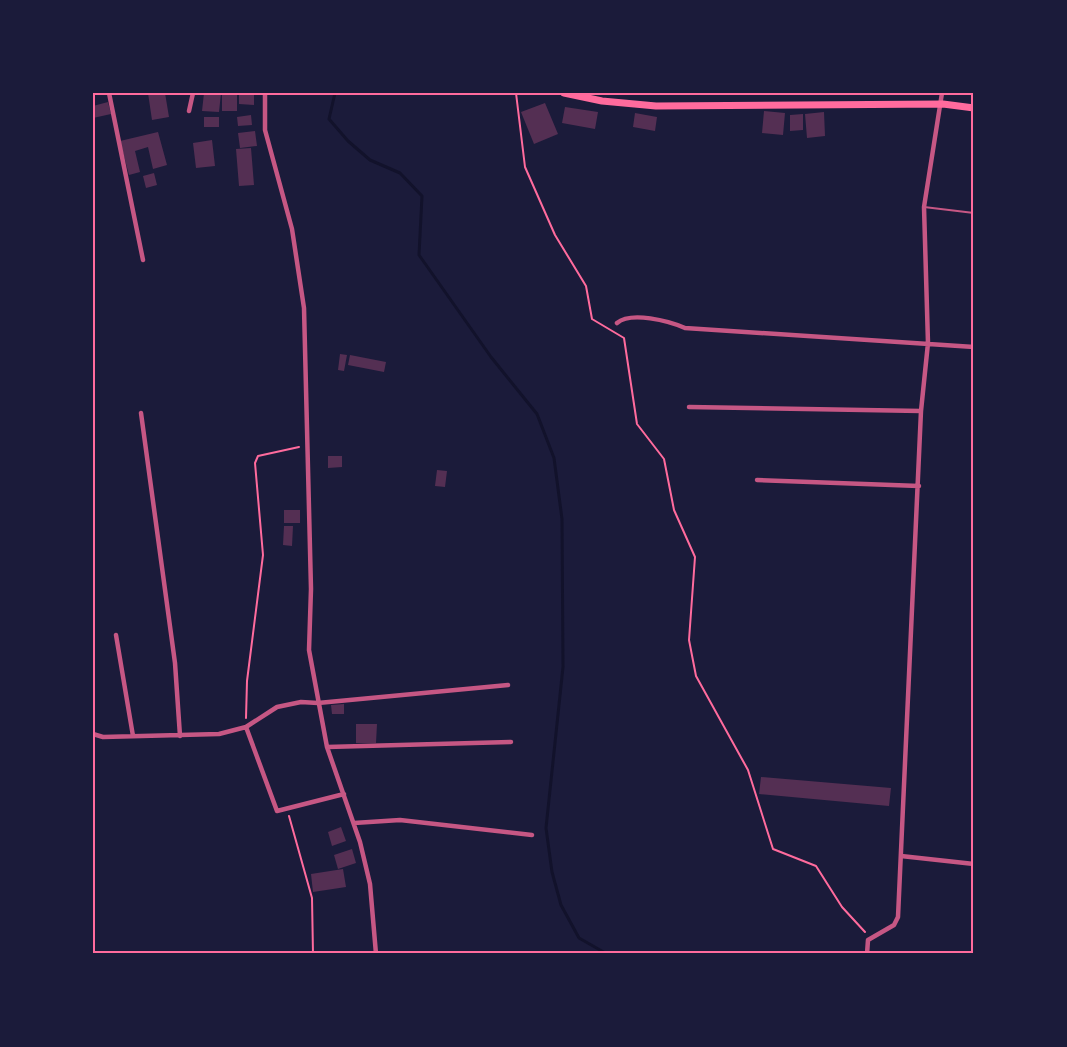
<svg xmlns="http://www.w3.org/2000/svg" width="1067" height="1047" font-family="'Golos Text',sans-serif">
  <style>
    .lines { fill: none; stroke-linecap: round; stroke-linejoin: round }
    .stream { stroke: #12122b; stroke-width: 3 }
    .building { fill: #542f53 }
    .path { stroke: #ff6b9d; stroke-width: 2 }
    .service { stroke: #c65784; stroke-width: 2 }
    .minor { stroke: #c65784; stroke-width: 4.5 }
    .secondary { stroke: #ff6b9d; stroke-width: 7 }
    .neatline { fill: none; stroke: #ff6b9d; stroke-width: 2 }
  </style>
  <rect width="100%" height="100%" fill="#1b1b3a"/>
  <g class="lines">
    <path class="stream" d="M335,93l-6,26 19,22 22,19 30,13 22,23 -3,59 72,102 46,57 17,44 8,61 1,148 -17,161 6,44 9,33 18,33 28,16"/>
  </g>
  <path class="building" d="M148,93h17l4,24 -17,3z
    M204,93h17l-2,19 -17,-1z
    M222,93h15v18h-15z
    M239,93h15v12l-15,-1z
    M108,102l3,12 -18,4v-12z
    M545,103l13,31 -24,10 -13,-32z
    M565,107l33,5 -3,17 -33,-6z
    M764,111l21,2 -2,22 -21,-2z
    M824,112l1,24 -18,2 -2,-24z
    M635,113l22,4 -2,14 -22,-4z
    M803,114v16l-13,1v-16z
    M251,115l1,10 -14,1 -1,-9z
    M204,117h15v10h-15z
    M255,131l2,15 -17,2 -2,-15z
    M158,132l9,33 -14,4 -5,-22 -13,4 5,21 -11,3 -9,-34z
    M212,140l3,26 -19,2 -3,-25z
    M251,148l3,37 -15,1 -3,-37z
    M154,173l3,12 -11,3 -3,-12z
    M340,354l7,1 -3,16 -6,-1z
    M350,355l36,7 -2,10 -36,-7z
    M328,456h14v11l-14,1z
    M437,470l10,1 -2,16 -10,-1z
    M284,510h16v13h-16z
    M284,526h9l-1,20 -9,-1z
    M344,704v10h-12l-1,-9z
    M356,724h21l-1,19h-20z
    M761,777l130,11 -2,18 -130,-12z
    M341,827l5,14 -14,5 -4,-14z
    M352,849l4,14 -18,6 -4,-14z
    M343,869l3,18 -33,5 -2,-18z"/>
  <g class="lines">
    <path class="path" d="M516,93l9,74 30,68 31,51 6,33 32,19 13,86 27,35 10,51 21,47 -6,83 7,36 52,94 25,79 43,17 26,41 23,25
      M246,718l1,-37 16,-126 -8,-92 3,-7 41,-9
      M289,816l23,82 1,56"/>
    <path class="service" d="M924,207l50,6"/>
    <path class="minor" d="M109,93l34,167
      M265,93v37l27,99 12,79 7,281 -2,61 18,97 33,95 10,42 6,70
      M189,111l4,-18
      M617,323c14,-12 52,-2 68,5l289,19
      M689,407l232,4
      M141,413l34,250 5,73
      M757,480l162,6
      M116,635l17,101
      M246,727l31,84 67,-17
      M93,734l10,3 116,-3 27,-7 31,-20 24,-5 17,1 190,-18
      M327,747l184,-5
      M354,823l46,-3 132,15
      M901,856l73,8
      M867,954l1,-14 26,-15 4,-8 23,-506 7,-68 -4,-136 18,-114"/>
    <path class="secondary" d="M564,93l38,8 54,5 287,-2 31,4"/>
  </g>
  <rect width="1067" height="1047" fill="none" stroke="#1b1b3a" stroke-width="189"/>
  <rect x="94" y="94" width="878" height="858" class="neatline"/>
</svg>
